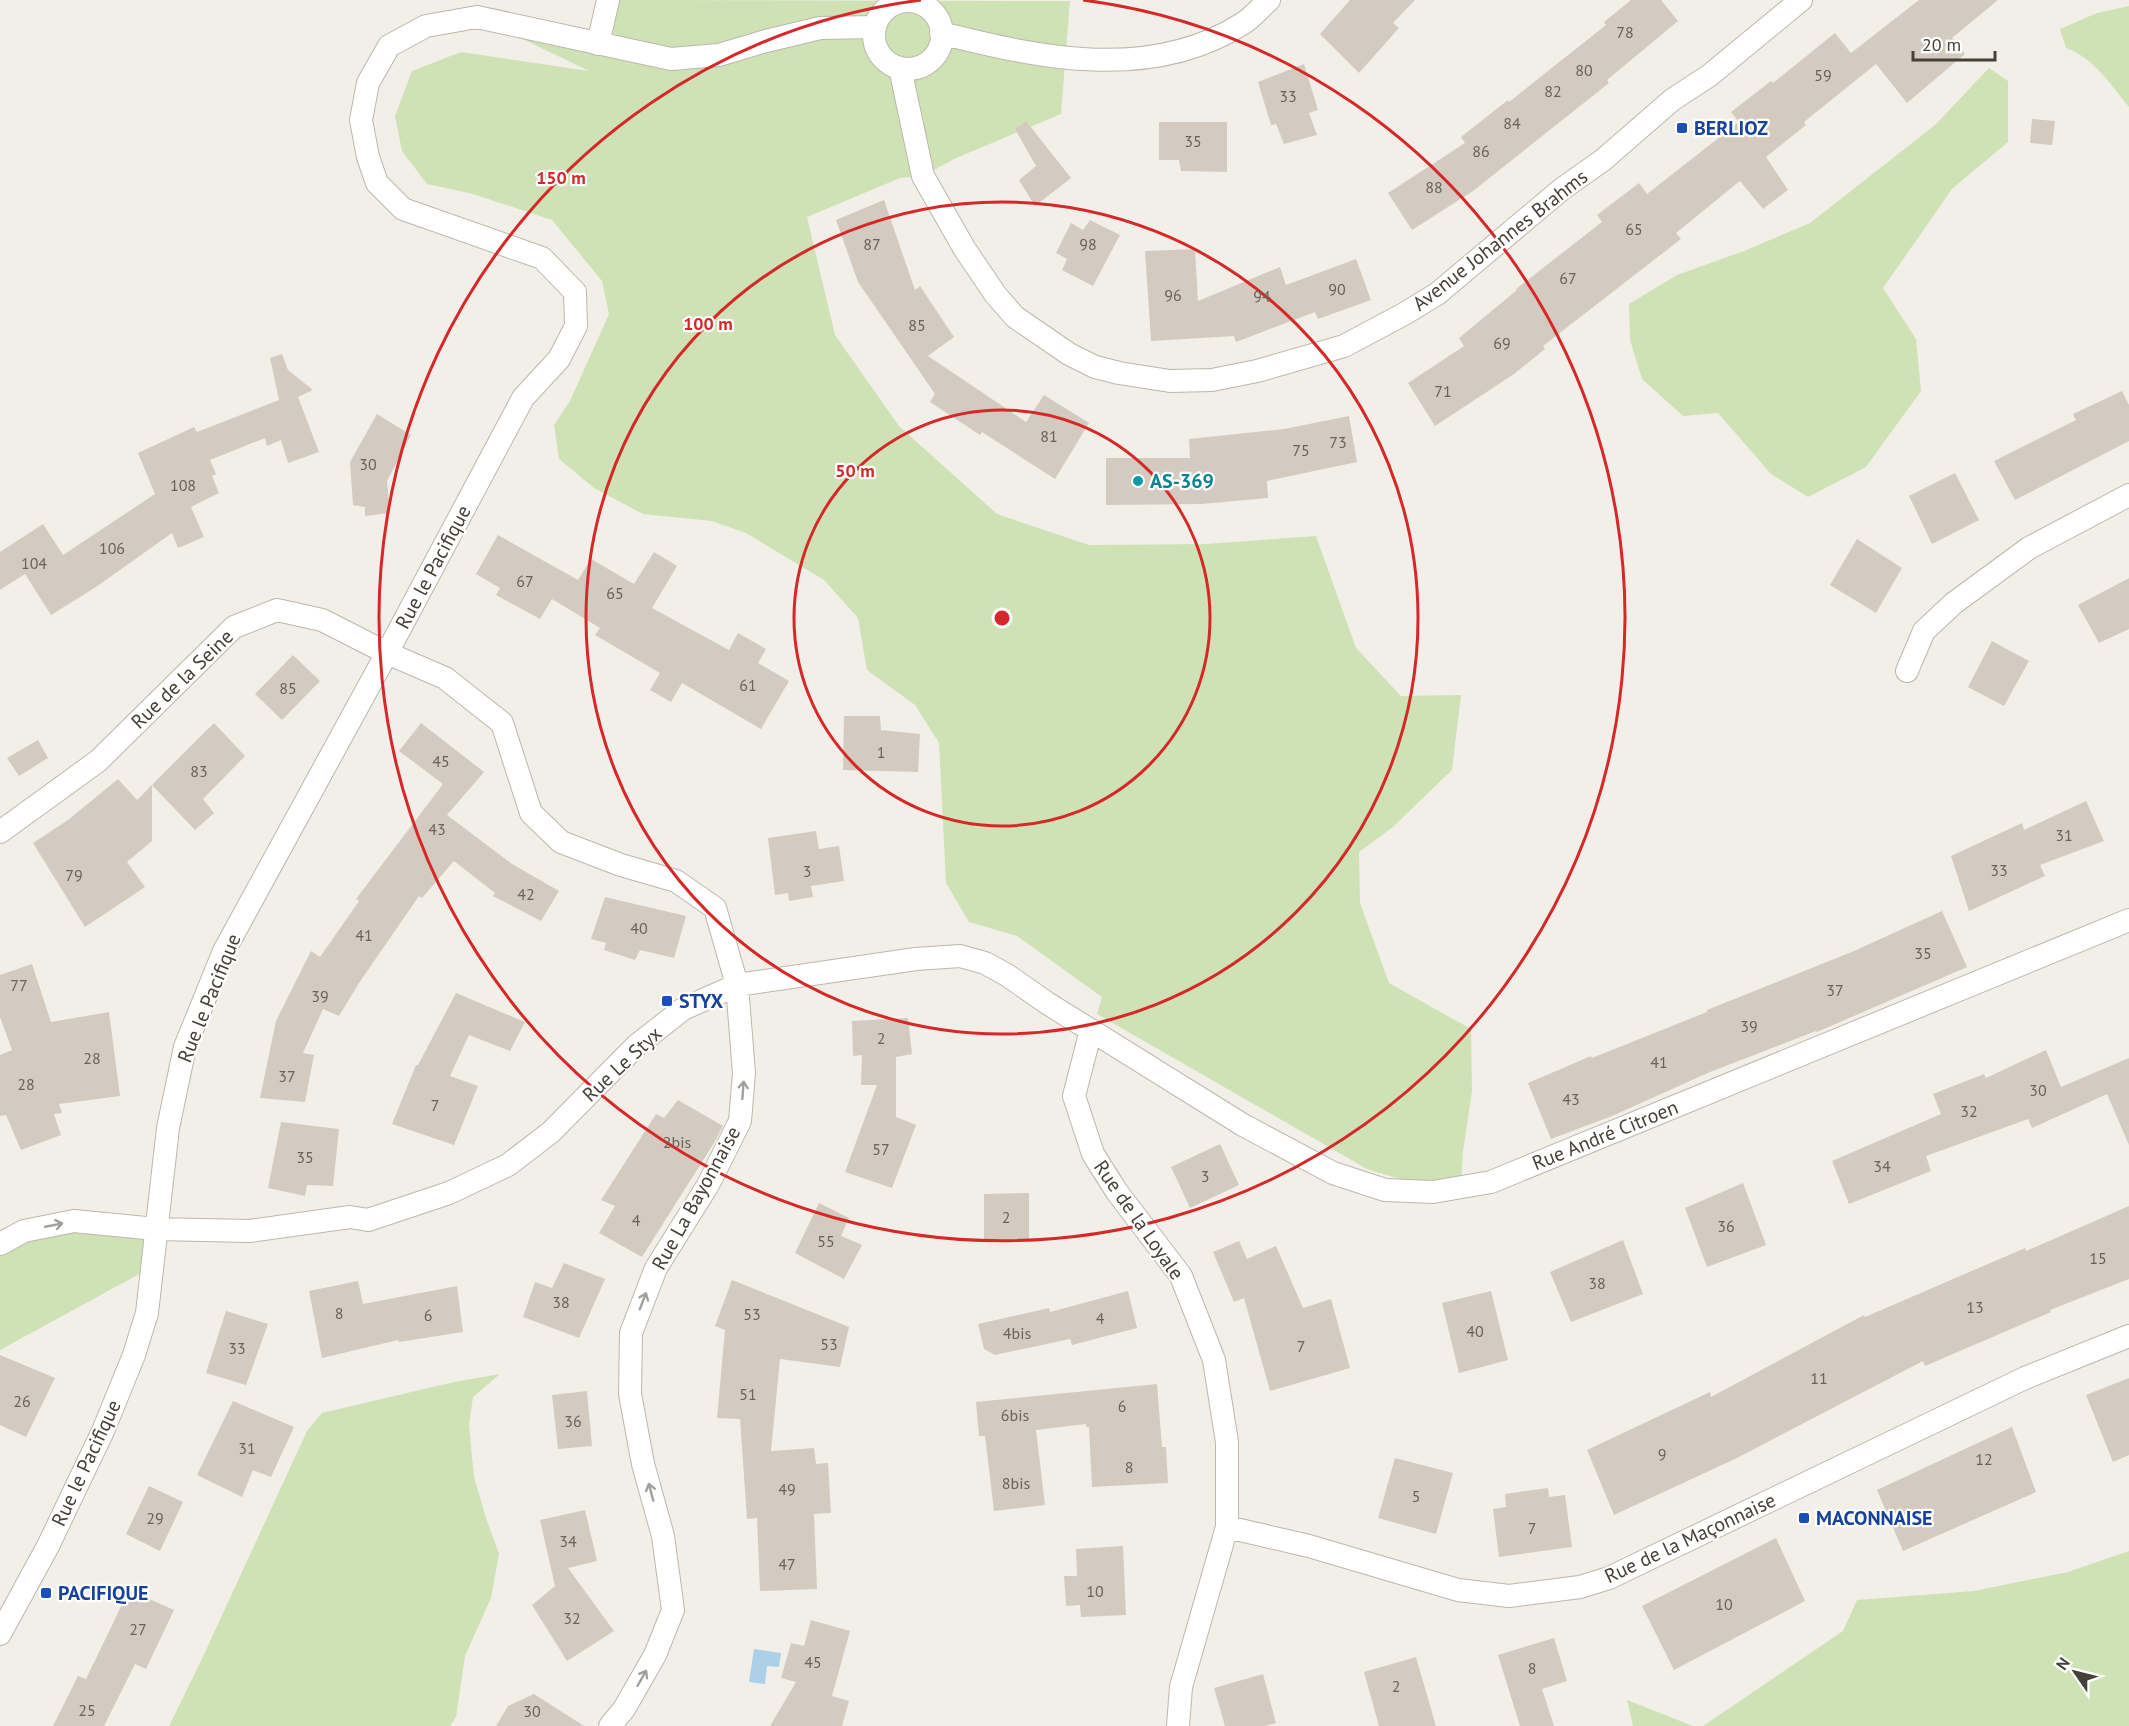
<svg xmlns="http://www.w3.org/2000/svg" width="2129" height="1726" font-family="'PT Sans',sans-serif">
  <style>
    .green { fill: #cfe2b6 }
    .water { fill: #acd0e8 }
    .building { fill: #d3cbbf }
    .lines { fill: none; stroke-linecap: round; stroke-linejoin: round }
    .street-casing { stroke: #bdb7ac; stroke-width: 24 }
    .street { stroke: #fff; stroke-width: 22 }
    .oneway { stroke: #a2a09c }
    .ring { fill: none; stroke: #d62828; stroke-width: 3 }
    .transit-dot { fill: #1a4fb4; stroke: #fff; stroke-width: 2 }
    .culture-dot { fill: #0f9aa8; stroke: #fff; stroke-width: 2 }
    .labels { text-anchor: middle; dominant-baseline: central; stroke-width: 4.5; stroke-linejoin: round; paint-order: stroke }
    .number-label { font-size: 16px; fill: #68635a }
    .transit-label { font-size: 20px; font-weight: bold; fill: #164399; stroke: #fff; text-anchor: start }
    .street-label { font-size: 20px; fill: #454038; stroke: #fff }
    .culture-label { font-size: 20px; font-weight: bold; fill: #0d838f; stroke: #fff; text-anchor: start }
    .centre { fill: #d62828; stroke: #fff; stroke-width: 3 }
    .ring-label { font-size: 18px; text-anchor: middle; font-weight: bold; fill: #d62828; stroke: #fff; stroke-width: 4.5; stroke-linejoin: round; paint-order: stroke }
  </style>
  <rect width="100%" height="100%" fill="#f2efe9"/>
  <path class="green" d="M608,0l462,1 -9,113 -107,45 -31,17 -23,2 -93,39 28,118 64,91 98,88 92,31 117,-1 110,-8 40,112 45,48 60,-1 -9,75 -59,57 -34,25 1,51 29,80 82,46 1,62 -9,61 -2,29h-55l-39,-12 -270,-155 5,-17 -85,-61 -48,-14 -23,-39 -7,-140 -24,-38 -48,-35 -9,-52 -34,-38 -78,-47 -34,-12 -69,-7 -49,-26 -35,-29 -5,-34 16,-24 39,-87 -7,-33 -50,-61 -79,-26 -46,-10 -25,-33 -7,-35 17,-45 49,-19 128,19 -112,-54 121,27z
    M2129,6v101c-18,-22 -36,-50 -63,-59l-6,-19 37,-16z
    M1989,68l19,13v61l-56,47 -69,99 33,51 5,52 -55,76 -58,30 -37,-23 -53,-61 -35,3 -41,-37 -12,-39 -1,-36 48,-29 67,-24 66,-28 125,-98z
    M156,1229l-4,38 -152,83v-106l24,-13z
    M500,1374l-27,23 -4,28 5,52 13,44 12,33 -8,44 -26,58 -9,61 -6,9h-281l31,-63 107,-232 15,-18 132,-31z
    M2129,1551v175h-426l140,-95 14,-31 117,-9 94,-19z
    M1627,1700l66,26h-60z"/>
  <path class="water" d="M754,1649l27,4 -2,14 -12,-1 -2,18 -16,-2z"/>
  <path class="building" d="M1350,0h65l-22,23 6,5 -40,45 -39,-39z
    M1631,0h30l17,21 -71,59 2,3 -136,108 -61,39 -24,-37 77,-50 -4,-6 47,-37 1,2 97,-77 -2,-3z
    M1919,0h79l-46,38 13,16 -58,49 -31,-39 -72,58 2,3 -40,32 22,33 -25,19 -23,-28 -64,52 5,6 -138,107 2,3 -31,25 -79,52 -27,-43 56,-37 -5,-8 58,-48 -1,-1 86,-67 -5,-7 42,-32 8,11 92,-72 -8,-10 40,-31 2,2 62,-50 16,20z
    M1304,64l14,46 -9,3 8,22 -33,9 -8,-20 -5,1 -13,-43z
    M2032,119l23,2 -3,24 -22,-2z
    M1026,121l45,57 -36,28 -16,-26 17,-14 -21,-37z
    M1159,122h68v50l-46,-1 -2,-11h-20z
    M884,200l31,90 5,-4 34,51 -26,19 98,66 18,-27 45,28 -34,56 -73,-47 -2,3 -50,-33 5,-8 -77,-112 -22,-62z
    M1090,220l30,15 -27,51 -31,-16 5,-11 -11,-6 15,-30 12,7z
    M1195,249l3,52 82,-34 6,18 70,-26 15,41 -53,19 -3,-7 -79,30 -2,-6 -83,5 -6,-90z
    M282,354l6,16 25,20 -15,7 21,55 -31,11 -7,-23 -14,6 -2,-8 -55,22 6,14 -4,2 7,17 -28,14 13,30 -26,11 -6,-15 -76,54 -45,28 -26,-41 -25,16v-38l43,-28 20,31 92,-61 -17,-41 56,-26 3,5 82,-32 -9,-42z
    M2122,391l7,14v36l-114,59 -21,-39 82,-41 -3,-6z
    M377,414l34,21 -24,46 3,32 -25,3v-9l-12,-2 -3,-43z
    M1349,416l8,46 -90,19 1,17 -66,6 -96,1v-47h84l-1,-19 95,-10z
    M1955,473l24,47 -47,24 -23,-48z
    M498,535l80,45 13,-21 43,25 20,-32 23,14 -25,42 77,42 9,-17 28,16 -8,14 31,18 -28,48 -79,-46 -11,19 -21,-12 10,-17 -65,-38 5,-7 -48,-29 -12,20 -44,-24 4,-7 -24,-14z
    M1857,539l45,29 -26,45 -46,-28z
    M2129,578v51l-30,14 -21,-38z
    M1992,641l37,20 -25,45 -36,-19z
    M293,655l27,26 -38,39 -27,-26z
    M844,716h36l1,14 39,4 -2,38 -75,-2z
    M214,723l31,33 -42,43 11,14 -19,17 -43,-45z
    M421,723l63,49 -37,43 65,49 47,27 -18,30 -48,-25 2,-3 -41,-32 -32,37 -3,-2 -60,87 -20,33 -16,-7 -20,44 11,2 -9,47 -45,-4 16,-77 35,-70 9,6 39,-56 -3,-2 87,-115 -44,-33z
    M38,740l10,18 -29,18 -12,-18z
    M118,779l19,21 15,-15v56l-25,21 18,25 -60,40 -52,-84 35,-23z
    M2086,801l18,40 -64,24 5,11 -76,35 -18,-55 71,-33 2,7z
    M816,831l3,18 20,-3 5,35 -33,5 2,11 -24,4 -1,-8 -13,2 -7,-57z
    M605,897l81,19 -12,42 -34,-8 -5,10 -31,-10 2,-7 -15,-4z
    M1942,911l25,56 -150,65 -1,-1 -106,41 -98,44 -61,23 -23,-56 63,-27 1,2 115,-46v-2l147,-59z
    M32,964l19,58 58,-10 11,84 -61,8 3,9 -8,1 7,21 -40,15 -15,-35 -6,1v-61l12,-5 -12,-33v-42z
    M456,993l69,29 -15,29 -41,-16 -19,41 28,10 -24,59 -62,-21 24,-59h2z
    M908,1018l4,36 -16,3v60l20,8 -24,63 -47,-16 32,-87h-16l1,-30 -9,1 -1,-35z
    M2046,1050l15,37 68,-29v87l-22,-51 -75,34 -4,-9 -102,37 5,15 -82,33 -17,-43 109,-47 -8,-20 51,-20 2,4z
    M678,1100l45,26 -9,17 -72,114 -43,-24 16,-27 -14,-6 55,-86 8,4z
    M281,1122l58,7 -6,57 -26,-1 -2,11 -37,-8z
    M1220,1144l19,41 -49,23 -19,-41z
    M1743,1183l23,62 -59,22 -22,-59z
    M1029,1193v48l-45,1v-48z
    M819,1203l30,15 -8,18 21,9 -18,34 -49,-26z
    M2129,1206v73l-79,31 1,2 -126,54 -2,-5 -186,97 -123,57 -27,-65 123,-58 1,5 153,-82 1,2 160,-69 1,3z
    M1623,1240l20,54 -72,28 -21,-50z
    M1239,1241l8,18 29,-13 27,62 28,-9 19,69 -80,23 -26,-93 -10,4 -21,-50z
    M564,1263l41,16 -26,59 -56,-21 12,-35 17,6z
    M732,1280l117,47 -9,40 -60,-8 -9,92 43,-3 2,16 12,-1 3,50 -17,1 3,75 -57,2 -3,-73 -10,1 -7,-100 -23,-1 8,-88 -10,-4z
    M358,1281l5,23 94,-18 6,46 -64,10 -1,-2 -76,18 -13,-67z
    M1128,1291l9,37 -65,17 -2,-6 -75,16 -11,-6 -6,-25 71,-16 1,4z
    M1491,1291l17,69 -49,13 -17,-70z
    M226,1311l42,13 -22,61 -40,-12z
    M0,1355l55,23 -29,59 -26,-12z
    M2129,1378v77l-16,7 -27,-67z
    M1157,1384l5,63h4l2,36 -76,4 -3,-60h-3v-3l-50,6 9,75 -51,6 -9,-75h-6l-3,-34z
    M587,1391l5,55 -34,3 -6,-54z
    M233,1401l61,26 -23,50 -18,-7 -11,27 -45,-22z
    M2012,1427l24,65 -133,59 -26,-61z
    M1395,1458l58,15 -17,61 -58,-16z
    M149,1486l34,16 -23,49 -34,-17z
    M1548,1488l1,9 16,-2 7,52 -73,10 -6,-48 13,-2 -1,-13z
    M585,1510l12,51 -29,7 46,63 -47,30 -35,-56 23,-19 -15,-66z
    M1776,1538l29,63 -131,69 -32,-64z
    M1123,1546l3,69 -45,2 -1,-12 -14,1 -2,-30h13l-1,-27z
    M129,1590l45,20 -28,59 -11,-5 -31,62h-51l25,-50 8,3z
    M811,1620l39,11 -18,65 17,5 -7,25h-72l26,-44 -15,-4 10,-35 13,3z
    M1554,1638l13,43 -25,8 12,37h-34l-22,-71z
    M1416,1657l20,69h-57l-15,-54z
    M1263,1674l13,49 -11,3h-40l-11,-38z
    M534,1694l50,32h-88l12,-20z"/>
  <g class="lines">
    <g class="street-casing">
      <path id="street" d="M874 35a34 34 0 1 1 68 0a34 34 0 1 1-68 0Z
        M941,33c98,25 209,49 301,-9 10,-6 18,-16 27,-24
        M598,44l10,-44
        M900,68l23,108 41,72 31,46 20,23 54,37 26,13 24,6 51,8 42,-1 45,-9 87,-25 60,-32 33,-20 125,-105 41,-29 69,-60 38,-25 91,-75
        M1907,671l17,-40 30,-28 75,-55 100,-53
        M0,832l98,-71 136,-134 43,-17 45,10 65,33 58,25 57,45 29,90 30,29 60,23 55,16 39,27 22,77 7,88 -4,48 -32,64 -52,83 -25,65 -1,61 13,70 20,72 10,74 -18,45 -31,54 -14,17
        M1091,1030l-17,66 19,58 24,38 64,84 33,84 13,82v85l-46,160 -3,39
        M0,1244l24,-13 50,-10 82,8 93,2 101,-14 18,3 81,-27 59,-28 43,-33 85,-86 47,-37 54,-24 179,-26 44,-3 25,7 22,12 40,28 196,122 90,48 52,17 48,2 58,-10 638,-262
        M1227,1527l82,19 149,44 51,6 71,-9 29,-9 416,-200 104,-42
        M0,1634l48,-88 55,-115 31,-76 13,-42 21,-185 17,-81 39,-96 163,-298 136,-255 36,-39 17,-33 -1,-34 -33,-34 -139,-49 -26,-26 -9,-26 -7,-37 7,-37 21,-37 37,-20 51,-9 194,42 48,-4 47,-14 54,-13 55,-1"/>
    </g>
    <use href="#street" class="street"/>
  </g>
  <defs><path id="oneway-shaft" d="M-6 0H5M1.5-3L5.5 0L1.5 3" fill="none" stroke-width="1.6" stroke-linecap="round" stroke-linejoin="round" transform="scale(1.5)"/></defs>
  <g class="oneway">
    <use href="#oneway-shaft" transform="translate(743 1090) rotate(-86)"/>
    <use href="#oneway-shaft" transform="translate(54 1225) rotate(-11)"/>
    <use href="#oneway-shaft" transform="translate(643 1301) rotate(-69)"/>
    <use href="#oneway-shaft" transform="translate(651 1492) rotate(-105)"/>
    <use href="#oneway-shaft" transform="translate(642 1678) rotate(-60)"/>
  </g>
  <g class="ring">
    <circle cx="1002" cy="618" r="208"/>
    <circle cx="1002" cy="618" r="416"/>
    <path d="M1083 0A623 623 0 1 1 921 0"/>
  </g>
  <g class="transit-dot">
    <rect x="1676" y="122" width="12" height="12" rx="3"/>
    <rect x="661" y="995" width="12" height="12" rx="3"/>
    <rect x="1798" y="1512" width="12" height="12" rx="3"/>
    <rect x="40" y="1587" width="12" height="12" rx="3"/>
  </g>
  <circle class="culture-dot" cx="1138" cy="481" r="6"/>
  <g class="labels">
    <g class="number-label">
      <text x="1625" y="32">78</text>
      <text x="1584" y="70">80</text>
      <text x="1823" y="75">59</text>
      <text x="1553" y="91">82</text>
      <text x="1288" y="96">33</text>
      <text x="1512" y="123">84</text>
      <text x="1193" y="141">35</text>
      <text x="1481" y="151">86</text>
      <text x="1434" y="187">88</text>
      <text x="1634" y="229">65</text>
      <text x="872" y="244">87</text>
      <text x="1088" y="244">98</text>
      <text x="1568" y="278">67</text>
      <text x="1337" y="289">90</text>
      <text x="1173" y="295">96</text>
      <text x="1262" y="296">94</text>
      <text x="917" y="325">85</text>
      <text x="1502" y="343">69</text>
      <text x="1443" y="391">71</text>
      <text x="1049" y="436">81</text>
      <text x="1338" y="442">73</text>
      <text x="1301" y="450">75</text>
      <text x="368" y="464">30</text>
      <text x="183" y="485">108</text>
      <text x="112" y="548">106</text>
      <text x="34" y="563">104</text>
      <text x="525" y="581">67</text>
      <text x="615" y="593">65</text>
      <text x="748" y="685">61</text>
      <text x="288" y="688">85</text>
      <text x="881" y="752">1</text>
      <text x="441" y="761">45</text>
      <text x="199" y="771">83</text>
      <text x="437" y="829">43</text>
      <text x="2064" y="835">31</text>
      <text x="1999" y="870">33</text>
      <text x="807" y="871">3</text>
      <text x="74" y="875">79</text>
      <text x="526" y="894">42</text>
      <text x="639" y="928">40</text>
      <text x="364" y="935">41</text>
      <text x="1923" y="953">35</text>
      <text x="19" y="985">77</text>
      <text x="1835" y="990">37</text>
      <text x="320" y="996">39</text>
      <text x="1749" y="1026">39</text>
      <text x="881" y="1038">2</text>
      <text x="92" y="1058">28</text>
      <text x="1659" y="1062">41</text>
      <text x="287" y="1076">37</text>
      <text x="26" y="1084">28</text>
      <text x="2038" y="1090">30</text>
      <text x="1571" y="1099">43</text>
      <text x="435" y="1105">7</text>
      <text x="1969" y="1111">32</text>
      <text x="677" y="1142">2bis</text>
      <text x="881" y="1149">57</text>
      <text x="305" y="1157">35</text>
      <text x="1882" y="1166">34</text>
      <text x="1205" y="1176">3</text>
      <text x="1006" y="1217">2</text>
      <text x="636" y="1220">4</text>
      <text x="1726" y="1226">36</text>
      <text x="826" y="1241">55</text>
      <text x="2098" y="1258">15</text>
      <text x="1597" y="1283">38</text>
      <text x="561" y="1302">38</text>
      <text x="1975" y="1307">13</text>
      <text x="339" y="1313">8</text>
      <text x="752" y="1314">53</text>
      <text x="428" y="1315">6</text>
      <text x="1100" y="1318">4</text>
      <text x="1475" y="1331">40</text>
      <text x="1017" y="1333">4bis</text>
      <text x="829" y="1344">53</text>
      <text x="1301" y="1346">7</text>
      <text x="237" y="1348">33</text>
      <text x="1819" y="1378">11</text>
      <text x="748" y="1394">51</text>
      <text x="22" y="1401">26</text>
      <text x="1122" y="1406">6</text>
      <text x="1015" y="1415">6bis</text>
      <text x="573" y="1421">36</text>
      <text x="247" y="1448">31</text>
      <text x="1662" y="1454">9</text>
      <text x="1984" y="1459">12</text>
      <text x="1129" y="1467">8</text>
      <text x="1016" y="1483">8bis</text>
      <text x="787" y="1489">49</text>
      <text x="1416" y="1496">5</text>
      <text x="155" y="1518">29</text>
      <text x="1532" y="1528">7</text>
      <text x="568" y="1541">34</text>
      <text x="787" y="1564">47</text>
      <text x="1095" y="1591">10</text>
      <text x="1724" y="1604">10</text>
      <text x="572" y="1618">32</text>
      <text x="138" y="1629">27</text>
      <text x="813" y="1662">45</text>
      <text x="1532" y="1668">8</text>
      <text x="1396" y="1686">2</text>
      <text x="87" y="1710">25</text>
      <text x="532" y="1711">30</text>
    </g>
    <g class="transit-label">
      <text x="1694" y="128">BERLIOZ</text>
      <text x="679" y="1001">STYX</text>
      <text x="1816" y="1518">MACONNAISE</text>
      <text x="58" y="1593">PACIFIQUE</text>
    </g>
    <g class="street-label">
      <text transform="translate(1500 240) rotate(-38)">Avenue Johannes Brahms</text>
      <text transform="translate(433 567) rotate(-62)">Rue le Pacifique</text>
      <text transform="translate(182 679) rotate(-44)">Rue de la Seine</text>
      <text transform="translate(209 998) rotate(-68)">Rue le Pacifique</text>
      <text transform="translate(622 1064) rotate(-43)">Rue Le Styx</text>
      <text transform="translate(1605 1135) rotate(-22)">Rue André Citroen</text>
      <text transform="translate(696 1198) rotate(-61)">Rue La Bayonnaise</text>
      <text transform="translate(1139 1220) rotate(55)">Rue de la Loyale</text>
      <text transform="translate(86 1463) rotate(-65)">Rue le Pacifique</text>
      <text transform="translate(1690 1538) rotate(-25)">Rue de la Maçonnaise</text>
    </g>
    <g class="culture-label">
      <text x="1150" y="481">AS-369</text>
    </g>
  </g>
  <circle cx="1002" cy="618" r="9" class="centre"/>
  <g class="ring-label">
    <text x="561" y="184">150 m</text>
    <text x="708" y="330">100 m</text>
    <text x="855" y="477">50 m</text>
  </g>
  <g transform="translate(2075 1672) rotate(305)" stroke="#ffffff" stroke-width="4.5" paint-order="stroke">
  <path d="M0-4.5L10 22L0 15L-10 22Z" fill="#454038"/>
  <text y="-9" font-size="16" font-weight="bold" text-anchor="middle" fill="#454038">N</text>
  </g>
  <path d="M1913 51v9h82v-9" fill="none" stroke="#454038" stroke-width="3"/>
  <text x="1922" y="51" font-size="18" fill="#454038" stroke="#ffffff" stroke-width="4.5" paint-order="stroke">20 m</text>
</svg>
